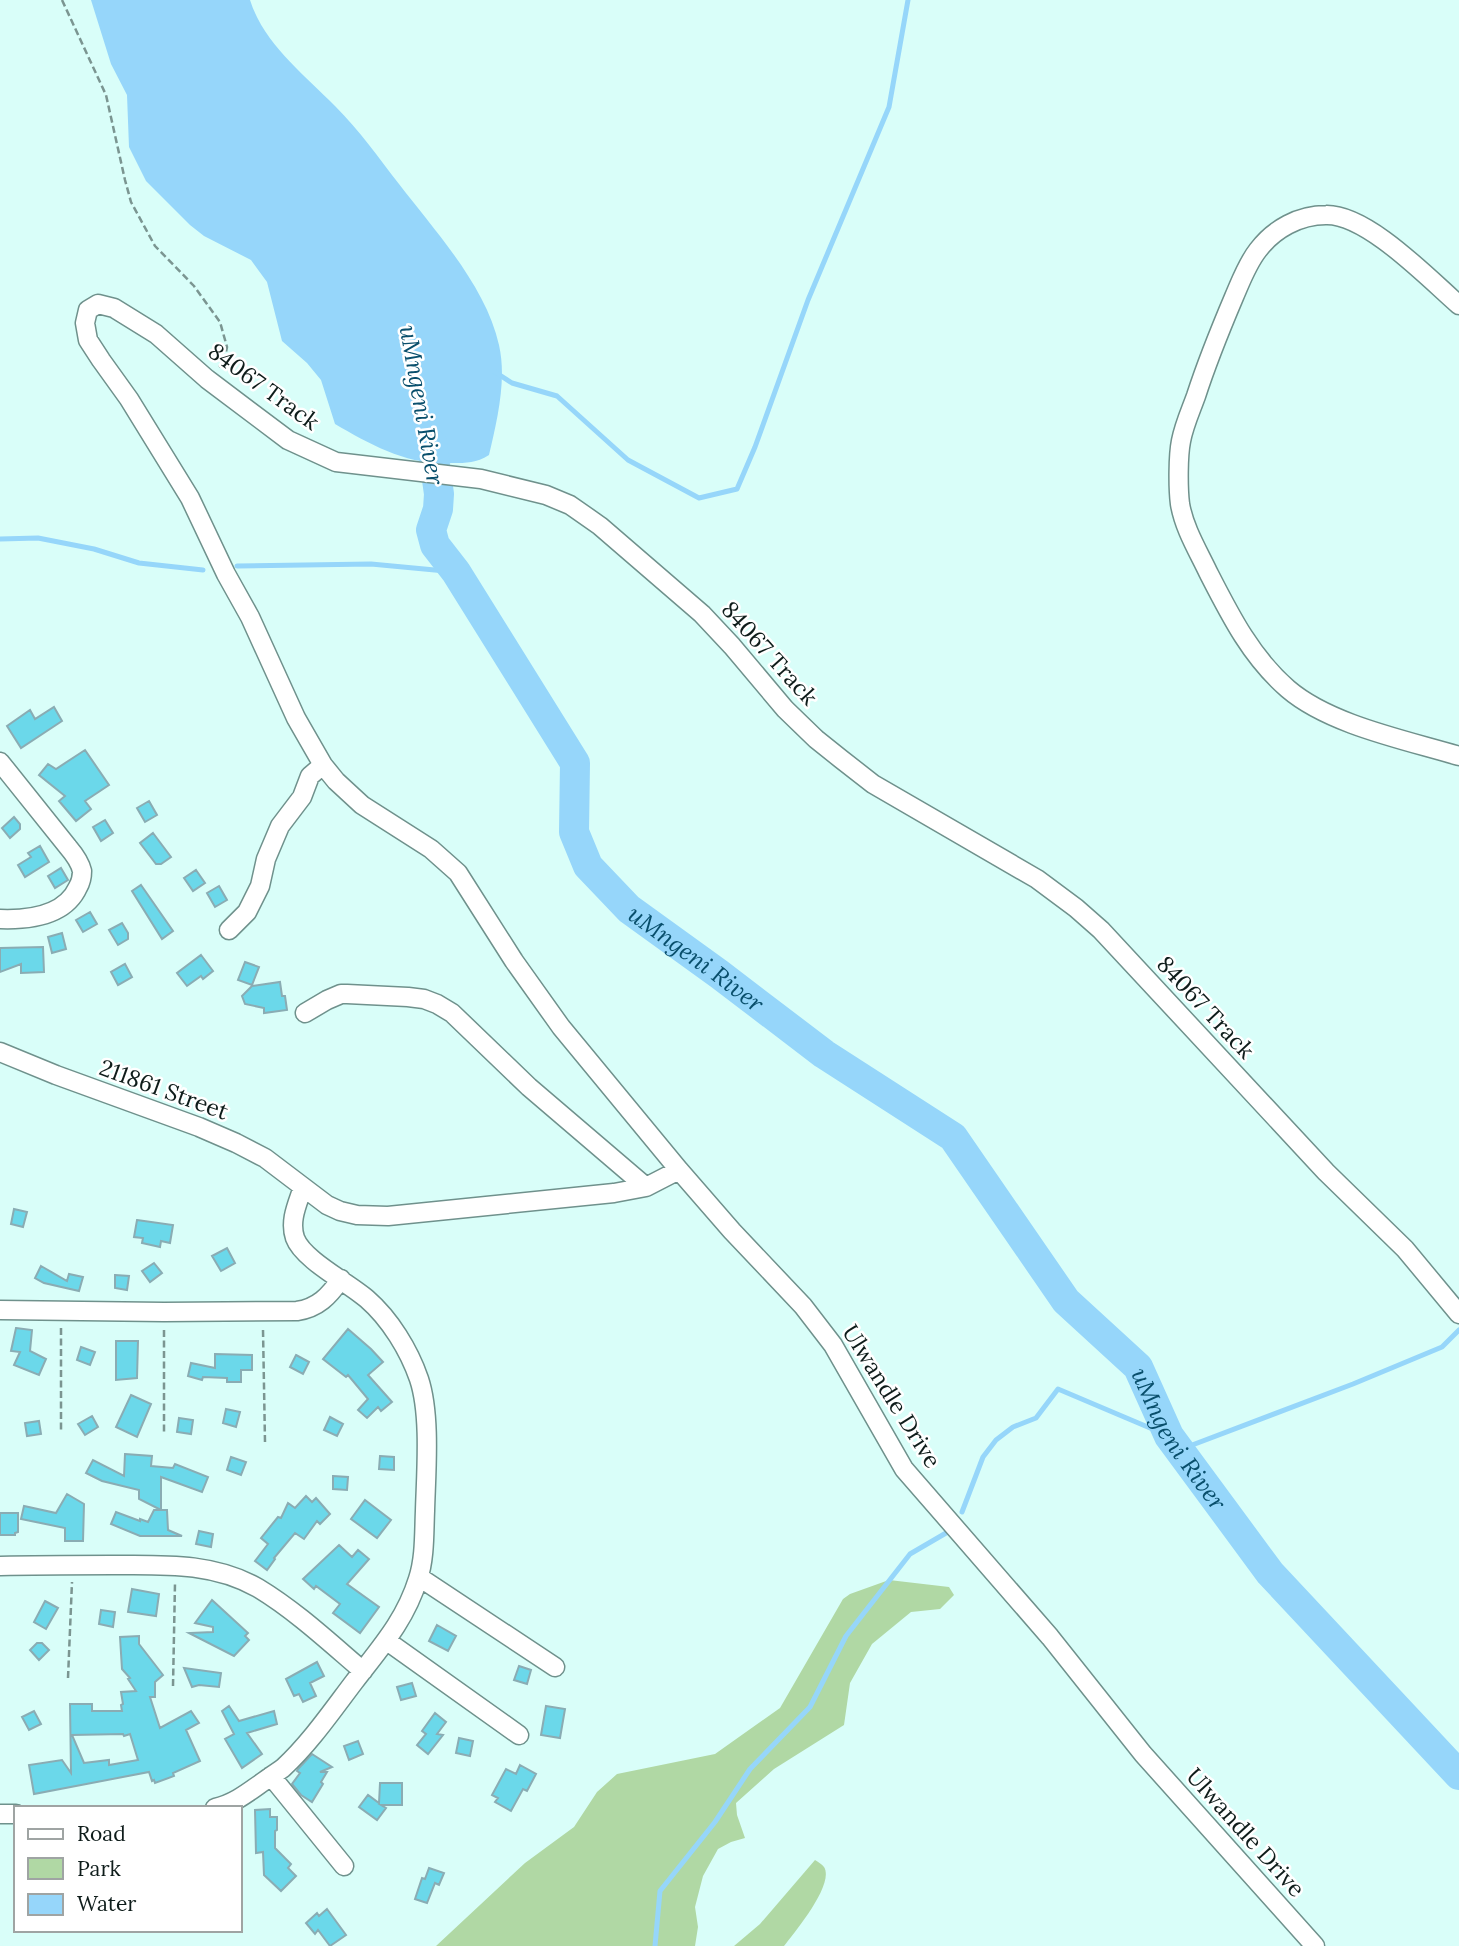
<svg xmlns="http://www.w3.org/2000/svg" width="1459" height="1946" font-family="Lora,serif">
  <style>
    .green { fill: #b0d8a4 }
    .water { fill: #96d6fa }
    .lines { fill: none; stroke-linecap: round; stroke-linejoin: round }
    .stream { stroke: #96d6fa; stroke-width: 5 }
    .river { stroke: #96d6fa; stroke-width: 30 }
    .building { fill: #6bd8ea; stroke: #8aacb3; stroke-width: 2; fill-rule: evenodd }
    .minor-casing { stroke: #6f918c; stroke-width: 21 }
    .path { stroke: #7b9591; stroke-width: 2.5; stroke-dasharray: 7 3.5; stroke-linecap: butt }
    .minor { stroke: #fff; stroke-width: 18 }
    .labels { text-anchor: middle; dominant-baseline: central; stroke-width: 5; stroke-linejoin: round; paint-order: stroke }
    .street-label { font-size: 23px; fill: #0e1c1a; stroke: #fff }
    .water-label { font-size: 24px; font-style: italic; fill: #094f6c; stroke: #fff }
  </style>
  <rect width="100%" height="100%" fill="#d9fef9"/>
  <path class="green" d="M889,1580l60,7 5,8 -14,14 -29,3 -39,32 -22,39 -6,42 -70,44 -38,34 1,12 8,23 -14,4 -13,7 -15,27 -8,31 3,20 -3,19h-259l89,-83 49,-36 23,-35 20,-18 98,-20 65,-46 63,-109 7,-5z
    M815,1860c3,2 7,4 9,7 11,17 -30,66 -40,79h-50l26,-22z"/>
  <path class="water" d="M91,0h159c14,44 54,74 85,106 25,25 43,51 64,78 36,47 87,102 100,161 8,35 -2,76 -10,110 -13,8 -22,8 -37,8 -43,3 -81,-18 -117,-39l-14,-44 -14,-17 -25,-22 -15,-59 -16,-22 -47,-24 -14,-11 -44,-44 -17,-34 -2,-52 -16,-31z"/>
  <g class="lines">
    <path class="stream" d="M495,372l17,11 45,13 71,64 71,38 38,-9 18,-42 53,-147 81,-193 19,-107
      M0,539l38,-1 56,11 45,14 64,7
      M237,566l134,-2 85,8
      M1179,1450l174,-66 89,-37 17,-17
      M962,1512l21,-55 13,-17 17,-13 23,-9 22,-29 111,47
      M655,1946l5,-55 55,-69 35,-53 60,-62 36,-71 64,-82 36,-21"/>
    <path class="river" id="s1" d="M432,444l7,50 -1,15 -7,21 4,15 21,27 119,191 -1,69 14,34 41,43 90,65 105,80 129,83 113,164 72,66 31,69 101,137 189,202"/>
  </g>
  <path class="building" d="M54,707l8,14 -41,27 -14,-22 23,-16 5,9z
    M85,750l24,35 -24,16 6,8 -15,12 -17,-20 6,-5 -26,-21 9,-11 8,5z
    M149,801l8,14 -12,7 -8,-14z
    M14,817l6,7v5l-10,9 -8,-10z
    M105,820l8,13 -12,8 -8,-14z
    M153,833l18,24 -10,7h-5l-16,-21z
    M40,846l9,16 -24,15 -7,-12 13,-8 -3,-4z
    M61,868l7,12 -13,8 -7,-12z
    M196,870l9,13 -12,8 -9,-13z
    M141,885l32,46 -11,8 -30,-48z
    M219,886l8,14 -12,7 -8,-14z
    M90,912l7,12 -14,8 -7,-12z
    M122,923l6,10v6l-10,6 -9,-15z
    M62,933l4,16 -14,4 -4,-16z
    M43,947l1,25 -23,1v-9l-21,8v-24z
    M201,955l12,16 -10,8 -2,-3 -14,10 -10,-13z
    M245,962l14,5 -7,18 -14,-5z
    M125,964l7,13 -14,8 -7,-13z
    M280,982l2,14h3l2,14 -23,3v-5l-19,-4 -3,-8 10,-10z
    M14,1209l13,3 -4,15 -12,-3z
    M137,1220l36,5 -3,18 -9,-2 -1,6 -18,-4 1,-5 -9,-1z
    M227,1248l8,15 -14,8 -9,-15z
    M154,1263l8,10 -12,9 -8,-11z
    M41,1266l26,15 2,-7 14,3 -4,14 -35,-8 -9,-5z
    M115,1275l14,1 -2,14 -12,-2z
    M16,1328l16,2 -2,21 16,8 -7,16 -25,-10 6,-13 -9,-1z
    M348,1329l23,20 12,13 -15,13 24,27 -11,9 -3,-4 -11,11 -9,-8 10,-11 -20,-24 -2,2 -23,-18z
    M116,1341h22l-1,37 -21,2z
    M81,1347l14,5 -5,13 -13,-5z
    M215,1354l37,1v15h-11v12h-14v-4l-24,-1 -1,3 -14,-4 3,-13 24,5z
    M296,1355l13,7 -6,12 -13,-7z
    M131,1395l20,9 -14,33 -21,-10z
    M226,1409l14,3 -4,15 -13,-4z
    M92,1416l6,11 -13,8 -7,-11z
    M330,1417l13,7 -6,12 -13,-6z
    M179,1418l14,2 -2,14 -14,-2z
    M39,1421l2,13 -14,2 -2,-13z
    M125,1454l27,2 -1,10 22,2 2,-4 33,13 -6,15 -41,-15v33h6l1,20 14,6h-42l-29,-12 5,-12 24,9v-2l8,3 6,-12h7l-22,-11v-9l-37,-9 -16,-8 7,-13 31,16z
    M380,1456l14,1v13l-15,-1z
    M231,1457l15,5 -5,13 -14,-5z
    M333,1476l15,1 -1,13 -14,-1z
    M67,1494l17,10 -1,37h-18v-13l-44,-9 3,-13 32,7z
    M306,1496l6,6 4,-4 14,16 -10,10 -3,-3 -13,18 -9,-6 -21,25 1,1 -8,11 -12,-9 13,-17 -7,-6 17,-21 3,1 7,-15 7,5z
    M365,1500l26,20 -14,18 -26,-19z
    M0,1513h18v19l-3,1v2h-15z
    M199,1531l14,3 -2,13 -15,-3z
    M339,1545l13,12 6,-7 11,9 -22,25 32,23 -19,26 -27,-20 7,-9 -24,-18 -2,3 -11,-10z
    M132,1589l27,5 -3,22 -28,-4z
    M212,1600l36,33 -3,3 4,4 -15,16 -45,-23 24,-1v-5l-18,-4z
    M45,1601l13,7 -12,21 -12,-7z
    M101,1610l14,2 -2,15 -14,-3z
    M437,1625l19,11 -8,15 -19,-10z
    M139,1636v8l24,31 -8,7v15h-5l10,31 31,-17 8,12 -13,7 14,31 -27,12 1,3 -19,7 -1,-3 -2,1 -3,-9 -115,22 -5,-29 33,-5 9,13 -1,-69h22v7h30l-1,-6 2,-1 -2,-12 15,-1 -8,-12 2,-1 -8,-9 -2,-32zM123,1734l1,2 6,-2 8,26 -29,5v-5l-25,3 -12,-28z
    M37,1643h5l7,7 -10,10 -9,-10z
    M317,1662l7,14 -14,7 6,13 -13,6 -4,-8 -5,2 -8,-17z
    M519,1666l12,4 -4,14 -13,-4z
    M184,1668l37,5 -2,14 -20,-2 -7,2z
    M412,1683l4,13 -15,4 -4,-13z
    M229,1706l10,15 35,-10 3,13 -30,9 15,21 -20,14 -17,-29 9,-5 -12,-23z
    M546,1706l19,3 -5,29 -19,-3z
    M34,1711l7,13 -12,6 -7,-13z
    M435,1713l11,9 -9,12 6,1 -15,19 -11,-9 9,-11 -4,-3z
    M459,1738l14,3 -3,15 -14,-3z
    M358,1741l5,13 -14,6 -5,-14z
    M312,1754l20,13 -12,5h7l-6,10 2,2 -11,18 -11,-7 -9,-11 8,-11 -3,-2 1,-2z
    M520,1765l16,9 -9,17 -4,-2 -12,22 -16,-9 3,-4 -6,-3 14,-26 10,5z
    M380,1783h22v22h-21l5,3 -9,12 -18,-13 9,-12 11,8z
    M270,1809v8h7v13l-2,1v17l16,16 -3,4 8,8 -15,15 -17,-16 -1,-23 -7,1 -1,-43z
    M429,1868l15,5 -5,12 -4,-2 -8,20 -12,-4 7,-21 3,1z
    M327,1909l19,26 -16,11 -12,-16 -3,4 -9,-11 11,-10 2,3z"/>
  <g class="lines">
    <g class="minor-casing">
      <path id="minor" d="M1459,305c-31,-27 -92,-91 -133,-90 -27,0 -52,14 -68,35 -11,14 -17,31 -24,47 -14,33 -27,65 -38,99 -5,14 -12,29 -15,45 -3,15 -3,47 -1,63 4,24 18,47 28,68 22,43 43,85 80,117 42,36 118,51 171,67
        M0,762l68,85c6,7 12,15 14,24 0,6 -1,11 -4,16 -13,29 -50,33 -78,32
        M229,930l18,-18 13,-26 6,-27 14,-33 22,-29 8,-21 13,-11
        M305,1013l22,-13 14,-6h6l61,3 16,2 13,5 15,9 77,74 117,100
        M0,1052l56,23 143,52 37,16 29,15 62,47 13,6 17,4 31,1 226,-23 32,-6 33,-17
        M0,1310l164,2 133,-1c21,-3 32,-15 44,-32
        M0,1566c37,-1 75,-1 112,-1 50,0 101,-3 146,23 38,23 71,54 105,83
        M419,1577l136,90
        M387,1641l132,94
        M271,1776l73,90
        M215,1808c22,-5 37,-19 55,-31 4,-3 9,-6 13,-9 27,-25 49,-57 71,-86 26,-34 51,-61 64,-103 7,-21 6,-46 7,-68 1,-38 6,-96 -6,-132 -10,-29 -29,-60 -52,-80 -18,-16 -64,-39 -72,-61 -6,-18 3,-35 8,-51
        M0,1814h16
        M1315,1946l-172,-192 -93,-117 -146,-168 -71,-124 -30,-39 -71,-75 -53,-61 -118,-143 -47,-66 -56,-88 -27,-24 -69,-44 -26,-24 -13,-16 -27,-47 -46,-101 -24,-43 -36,-76 -61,-99 -28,-39 -13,-20 -3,-17 3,-13 10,-6 16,4 42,26 51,45 81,61 48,22 145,17 65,16 24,10 30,21 102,88 30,32 53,63 31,30 25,20 32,25 164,95 39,29 25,22 225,242 79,77 54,65"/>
    </g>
    <path class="path" d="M62,0l44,95 19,85 6,22 24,44 39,40 26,36 7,25 -3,15 -5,5
      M61,1328v102
      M164,1330v103
      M263,1330l2,112
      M68,1678l4,-96
      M173,1686l2,-103"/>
    <use href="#minor" class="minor"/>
  </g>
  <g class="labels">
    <g class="street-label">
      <text transform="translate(264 386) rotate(36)">84067 Track</text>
      <text transform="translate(770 653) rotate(48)">84067 Track</text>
      <text transform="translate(1206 1007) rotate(47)">84067 Track</text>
      <text transform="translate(164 1089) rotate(20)">211861 Street</text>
      <text transform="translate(892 1396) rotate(58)">Ulwandle Drive</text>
      <text transform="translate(1246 1832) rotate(48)">Ulwandle Drive</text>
    </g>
    <g class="water-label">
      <text transform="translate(422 405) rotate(80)">uMngeni River</text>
      <text stroke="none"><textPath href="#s1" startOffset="611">uMngeni River</textPath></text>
      <text stroke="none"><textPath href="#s1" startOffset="1304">uMngeni River</textPath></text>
    </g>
  </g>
  <rect x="14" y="1806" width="228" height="126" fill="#ffffff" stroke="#9fa4a3" stroke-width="2"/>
  <rect x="28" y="1829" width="35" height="10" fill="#ffffff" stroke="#9fa4a3" stroke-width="2"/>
  <text x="77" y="1841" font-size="21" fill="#0e1c1a">Road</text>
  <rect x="28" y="1858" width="35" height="21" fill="#b0d8a4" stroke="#9fa4a3" stroke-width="2"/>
  <text x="77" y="1876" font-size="21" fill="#0e1c1a">Park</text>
  <rect x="28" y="1894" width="35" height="21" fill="#96d6fa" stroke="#9fa4a3" stroke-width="2"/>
  <text x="77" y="1911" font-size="21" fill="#0e1c1a">Water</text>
</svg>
